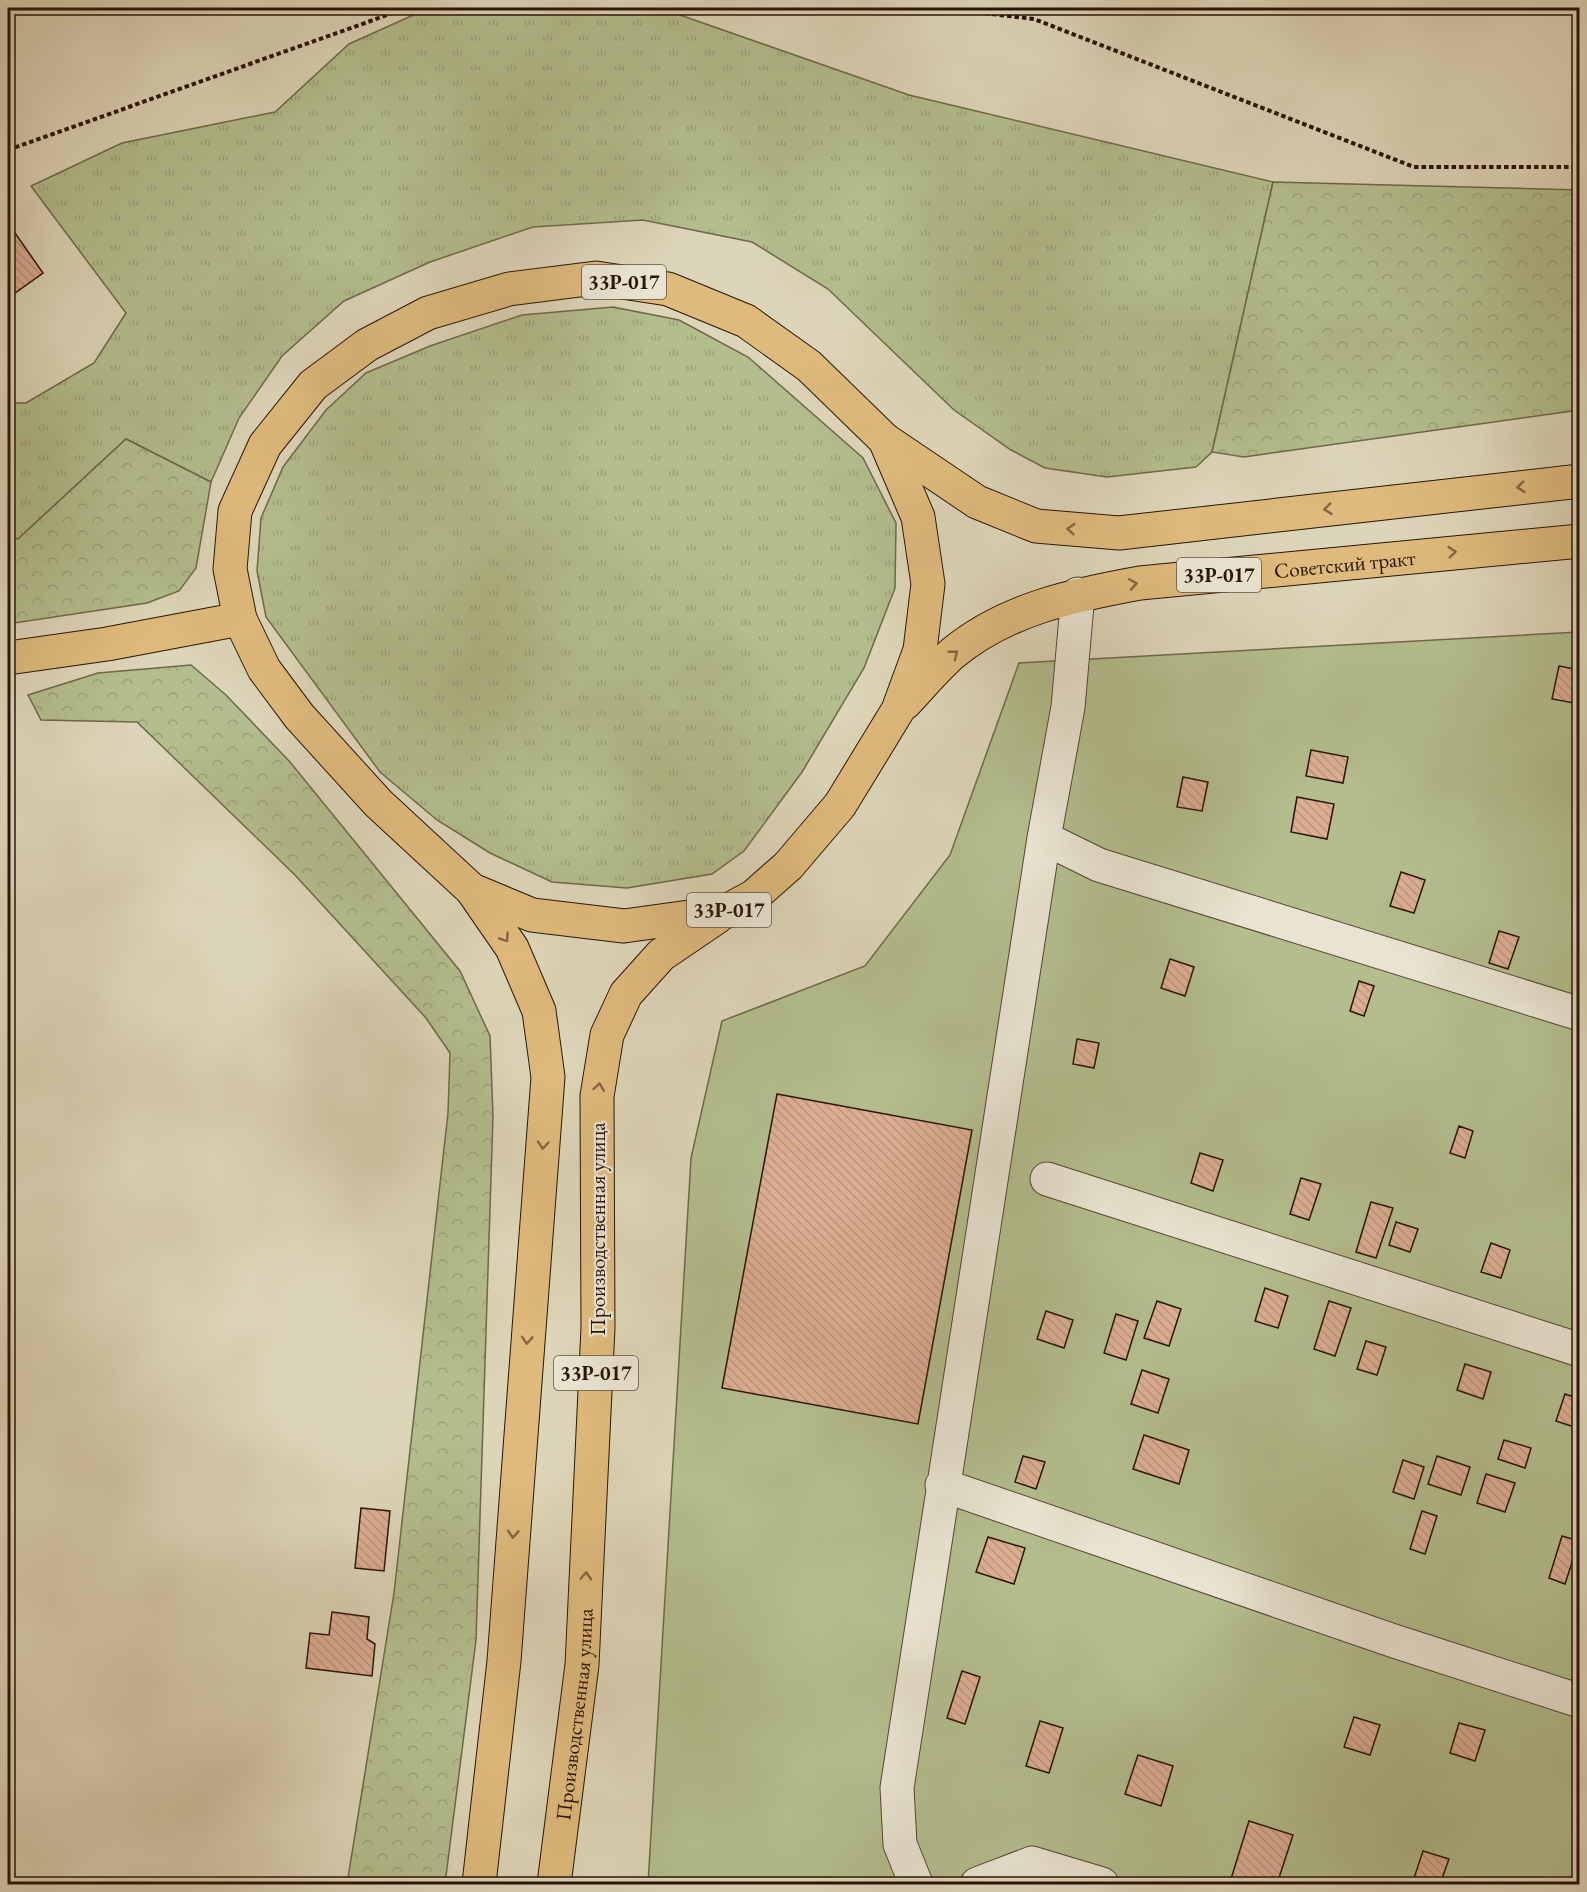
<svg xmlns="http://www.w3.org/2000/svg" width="1587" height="1892" font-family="'EB Garamond',serif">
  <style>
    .grass { fill: url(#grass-tufts); stroke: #6e684a; stroke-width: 1.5 }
    .forest { fill: url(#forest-crowns); stroke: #6e684a; stroke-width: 1.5 }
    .garden { fill: #b3bd8d; stroke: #6e684a; stroke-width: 1.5 }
    .building { fill: url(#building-back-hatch); stroke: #281408; stroke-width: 1.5 }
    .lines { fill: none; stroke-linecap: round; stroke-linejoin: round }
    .minor-casing { stroke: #554434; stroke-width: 35 }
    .major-casing { stroke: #281408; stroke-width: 35 }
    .highway-casing { stroke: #281408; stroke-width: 35 }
    .path { stroke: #281408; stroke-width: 4; stroke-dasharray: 4.5 3; stroke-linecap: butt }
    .minor { stroke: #e9e4d1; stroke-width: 33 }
    .major { stroke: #deba7c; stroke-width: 33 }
    .highway { stroke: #deba7c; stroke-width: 33 }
    .oneway { stroke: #836742 }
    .labels { text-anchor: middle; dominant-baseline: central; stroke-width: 4.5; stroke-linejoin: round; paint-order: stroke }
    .shield { fill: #e9e4d1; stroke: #625244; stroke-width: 1.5 }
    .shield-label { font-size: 20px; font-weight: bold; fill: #281408 }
    .street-label { font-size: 21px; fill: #281408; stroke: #e9e4d1 }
  </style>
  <defs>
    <pattern id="grass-tufts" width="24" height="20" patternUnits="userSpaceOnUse" patternTransform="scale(1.5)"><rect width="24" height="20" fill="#b3bd8d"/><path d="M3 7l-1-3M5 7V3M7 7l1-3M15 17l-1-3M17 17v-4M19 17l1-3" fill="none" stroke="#9aa278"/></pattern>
    <pattern id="forest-crowns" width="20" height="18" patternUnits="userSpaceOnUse" patternTransform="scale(1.5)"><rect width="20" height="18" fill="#b3bd8d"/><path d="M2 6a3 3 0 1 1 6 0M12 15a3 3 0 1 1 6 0" fill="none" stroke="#9aa278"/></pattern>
    <pattern id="building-back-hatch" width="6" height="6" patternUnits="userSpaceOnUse" patternTransform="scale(1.5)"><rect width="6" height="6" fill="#dcae93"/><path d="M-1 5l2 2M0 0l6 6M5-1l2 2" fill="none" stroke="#bd957d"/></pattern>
  </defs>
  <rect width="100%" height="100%" fill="#ddd5b8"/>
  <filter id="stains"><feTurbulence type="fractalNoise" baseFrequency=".00333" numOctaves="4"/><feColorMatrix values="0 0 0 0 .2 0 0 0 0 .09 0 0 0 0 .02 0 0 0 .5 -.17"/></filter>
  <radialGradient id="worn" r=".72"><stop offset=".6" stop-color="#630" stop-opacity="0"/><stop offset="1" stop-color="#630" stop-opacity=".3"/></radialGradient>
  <path class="grass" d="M429,8h231l249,87 364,87 -61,270 -16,15 -89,10 -62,-9 -34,-18 -57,-40 -126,-121 -76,-47 -109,-22 -110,7 -103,35 -86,39 -62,55 -43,62 -28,64 -85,-43 -108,100 -10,-3v-133h18l68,-40 32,-50 -95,-127 91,-43 153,-31 74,-68z
    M613,307l66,13 69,37 115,101 33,65 -1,65 -31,80 -62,104 -58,79 -32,23 -85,14 -75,-6 -62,-29 -53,-33 -57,-48 -114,-155 -9,-46 4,-53 22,-51 43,-57 40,-37 64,-27 92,-31z"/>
  <path class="forest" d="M1273,182l306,8v220l-335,47 -32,-5z
    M126,439l85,43 -15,86 -17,23 -32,12 -139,21v-88l10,3z
    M191,665l35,30 64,67 170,209 30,65 3,80 -17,524 -31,244h-98l47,-291 54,-480 2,-60 -24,-35 -131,-143 -158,-153 -96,-2 -13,-25 70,-22z"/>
  <path class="garden" d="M1579,632v1252h-449l-103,-32 -10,32h-369l43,-726 31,-137 143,-55 85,-111 69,-192z"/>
  <path class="building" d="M8,223l35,50 -35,25z
    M1559,666l21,4v34l-28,-5z
    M1311,750l37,7 -5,26 -37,-7z
    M1183,777l25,5 -6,29 -25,-4z
    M1297,797l37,7 -7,35 -36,-7z
    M1401,872l24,8 -11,33 -24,-7z
    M1499,931l20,6 -11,32 -19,-6z
    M1170,959l24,8 -9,29 -24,-8z
    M1359,981l15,5 -10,30 -14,-5z
    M1077,1039l22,4 -5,25 -21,-4z
    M777,1094l195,36 -54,294 -196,-36z
    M1459,1126l14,5 -8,27 -15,-5z
    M1200,1153l23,7 -10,31 -22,-8z
    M1301,1178l20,6 -12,36 -19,-6z
    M1371,1202l22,6 -17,50 -20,-6z
    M1396,1222l22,7 -8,23 -21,-7z
    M1491,1243l19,7 -9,28 -20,-6z
    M1265,1288l23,8 -10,32 -23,-7z
    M1157,1301l24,8 -12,37 -25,-8z
    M1329,1301l22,7 -16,48 -21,-7z
    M1046,1311l27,9 -9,28 -27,-9z
    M1116,1314l22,7 -12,39 -22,-7z
    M1366,1341l20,6 -9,28 -20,-6z
    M1465,1364l26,8 -8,27 -26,-9z
    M1142,1370l27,9 -11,34 -27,-9z
    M1565,1394l15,5v30l-24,-8z
    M1144,1435l45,15 -10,34 -46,-15z
    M1504,1440l27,8 -6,20 -27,-9z
    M1023,1456l22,6 -9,27 -21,-7z
    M1437,1456l33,11 -9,28 -33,-11z
    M1403,1460l21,7 -10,32 -21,-7z
    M1486,1474l29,9 -10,29 -28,-9z
    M361,1508l29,3 -6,60 -29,-3z
    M1422,1511l15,5 -12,38 -15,-5z
    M1562,1536l17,5 -14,43 -16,-6z
    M988,1537l37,11 -11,36 -38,-12z
    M332,1612l37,5 -2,22 8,5 -3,32 -66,-8 4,-35 19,2z
    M962,1671l18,6 -15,47 -18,-6z
    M1354,1717l26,8 -10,30 -26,-8z
    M1040,1721l23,7 -14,45 -23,-7z
    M1459,1723l26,7 -10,31 -25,-8z
    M1138,1755l35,11 -12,40 -36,-12z
    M1249,1821l44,14 -16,49h-29l-17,-5z
    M1423,1851l26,8 -9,25h-28z"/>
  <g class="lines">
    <g class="minor-casing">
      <path id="minor" d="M1044,838l55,27 481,149
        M1047,1179l533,171
        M942,1485l452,156 186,60
        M916,1884l-16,-40 -3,-56 147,-950 24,-131 10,-113
        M977,1884l55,-21 70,21"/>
    </g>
    <g class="major-casing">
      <path id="major" d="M8,658l99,-14 133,-25"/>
    </g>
    <g class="highway-casing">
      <g id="highway">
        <path d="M596,278l72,11 78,32 63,45 76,74 33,77 10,67 -8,66 -22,60 -58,95 -52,61 -34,30 -29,16 -101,14 -92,-11 -60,-25 -94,-87 -79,-87 -35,-47 -24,-50 -10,-50 5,-58 30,-66 48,-60 54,-40 61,-32 81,-24z"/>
        <path d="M885,440l92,62 59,24 83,7 461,-52"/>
        <path id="s1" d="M905,703c16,-17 31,-35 48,-50 53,-44 121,-58 187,-70l440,-42"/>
        <path d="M472,890l40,58 27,63 9,66 -44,584 -25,223"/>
        <path id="s2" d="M554,1884l28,-219 16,-337 -1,-232 10,-61 19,-41 35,-39 56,-38"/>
      </g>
    </g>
    <path class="path" d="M940,8l94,11 380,148h166
      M8,150l399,-142"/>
    <use href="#minor" class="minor"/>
    <use href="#major" class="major"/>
    <use href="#highway" class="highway"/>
  </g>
  <defs><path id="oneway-chevron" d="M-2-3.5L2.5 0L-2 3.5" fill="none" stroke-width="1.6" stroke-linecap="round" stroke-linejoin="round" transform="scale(1.5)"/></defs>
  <g class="oneway">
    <use href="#oneway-chevron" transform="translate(1521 487) rotate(174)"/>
    <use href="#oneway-chevron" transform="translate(1328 509) rotate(174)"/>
    <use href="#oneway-chevron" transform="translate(1071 529) rotate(-175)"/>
    <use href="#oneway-chevron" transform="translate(1452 552) rotate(-6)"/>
    <use href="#oneway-chevron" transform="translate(1133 584) rotate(-9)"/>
    <use href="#oneway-chevron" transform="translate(954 654) rotate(-39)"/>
    <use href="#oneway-chevron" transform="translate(505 938) rotate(56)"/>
    <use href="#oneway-chevron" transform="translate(599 1087) rotate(-82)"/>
    <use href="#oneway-chevron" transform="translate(543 1145) rotate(95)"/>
    <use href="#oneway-chevron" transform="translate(527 1340) rotate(94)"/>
    <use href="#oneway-chevron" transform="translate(513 1534) rotate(94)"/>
    <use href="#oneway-chevron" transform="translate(586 1576) rotate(-87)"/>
  </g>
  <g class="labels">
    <g class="shield">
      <rect x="582" y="265" width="84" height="34" rx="4.5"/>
      <rect x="1177" y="558" width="84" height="34" rx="4.5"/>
      <rect x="687" y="893" width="84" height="34" rx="4.5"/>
      <rect x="554" y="1356" width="84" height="34" rx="4.5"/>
    </g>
    <g class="shield-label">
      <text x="624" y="282">33Р-017</text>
      <text x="1219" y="575">33Р-017</text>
      <text x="729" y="910">33Р-017</text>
      <text x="596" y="1373">33Р-017</text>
    </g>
    <g class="street-label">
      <text stroke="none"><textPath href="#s1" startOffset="477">Советский тракт</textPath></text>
      <text transform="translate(597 1229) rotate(-90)">Производственная улица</text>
      <text stroke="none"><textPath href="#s2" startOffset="171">Производственная улица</textPath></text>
    </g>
  </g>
  <rect width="1587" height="1892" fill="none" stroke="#ddd5b8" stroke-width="30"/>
  <rect x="9" y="9" width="1569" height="1874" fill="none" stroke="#281408" stroke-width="3"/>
  <rect x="15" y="15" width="1557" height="1862" fill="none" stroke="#281408" stroke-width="1.5"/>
  <rect width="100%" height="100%" filter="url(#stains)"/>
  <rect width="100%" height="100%" fill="url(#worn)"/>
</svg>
